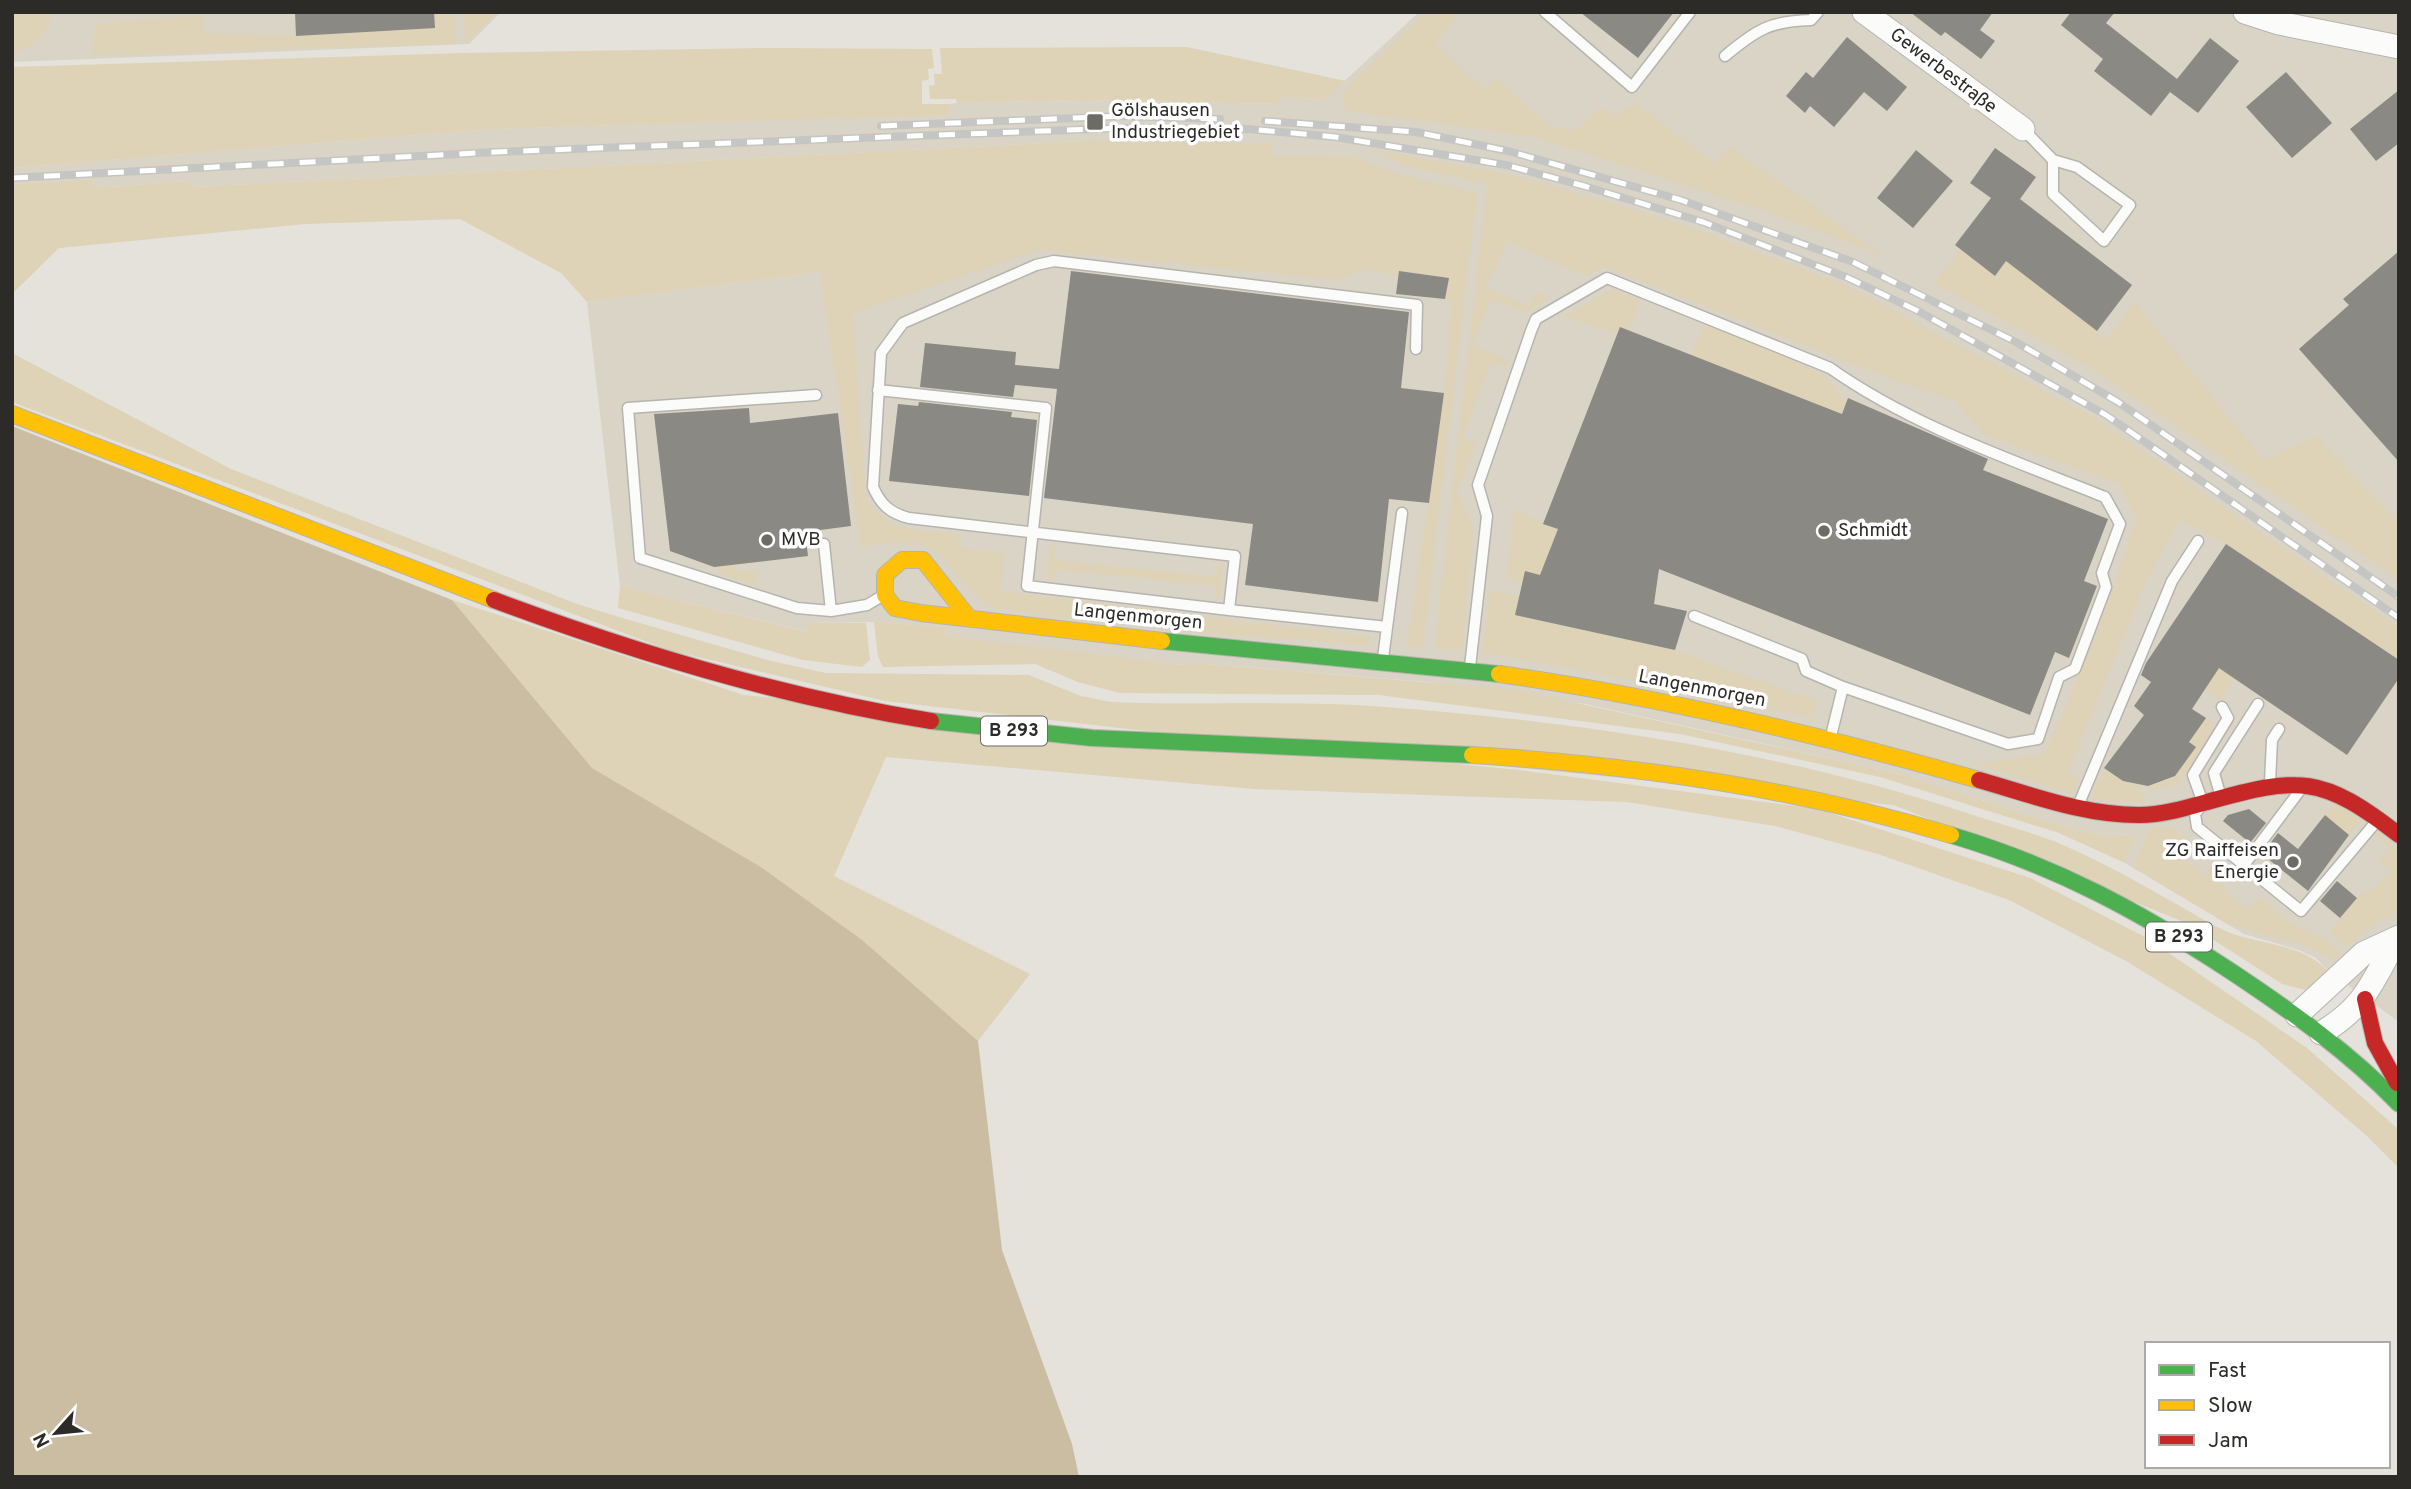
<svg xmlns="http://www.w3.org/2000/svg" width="2411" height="1489" font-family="Overpass,sans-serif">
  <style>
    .built { fill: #dad4c7 }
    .green { fill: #ded2b7 }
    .forest { fill: #cabda1 }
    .building { fill: #8b8984 }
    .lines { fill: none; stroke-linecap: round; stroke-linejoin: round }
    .lane-casing { stroke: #b6b4ae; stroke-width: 13 }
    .street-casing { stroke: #b6b4ae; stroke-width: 25 }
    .fast-casing { stroke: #b6b4ae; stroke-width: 18 }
    .slow-casing { stroke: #b6b4ae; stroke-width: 18 }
    .jam-casing { stroke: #b6b4ae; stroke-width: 18 }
    .lane { stroke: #fbfbfa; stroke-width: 10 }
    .street { stroke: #fbfbfa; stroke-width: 23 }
    .fast { stroke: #4caf50; stroke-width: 16 }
    .slow { stroke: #ffc107; stroke-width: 16 }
    .jam { stroke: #c62828; stroke-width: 16 }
    .rail-casing { stroke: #c5c5c3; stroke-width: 8 }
    .rail { stroke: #fff; stroke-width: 5; stroke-dasharray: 16; stroke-linecap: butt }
    .poi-dot { fill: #6d6b66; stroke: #fff; stroke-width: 2.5 }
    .labels { text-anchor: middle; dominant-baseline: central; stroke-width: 7; stroke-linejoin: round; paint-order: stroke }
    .shield { fill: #fff; stroke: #6c6b68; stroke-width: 2 }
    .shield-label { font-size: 18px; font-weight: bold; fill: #2d2b27 }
    .street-label { font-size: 19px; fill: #2d2b27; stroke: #fff }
    .poi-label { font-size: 19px; fill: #2d2b27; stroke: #fff; text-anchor: start }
  </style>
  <rect width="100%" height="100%" fill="#e4e2db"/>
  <path class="built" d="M12,12h489l-32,32 -457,18z
    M1419,12h980v1010l-68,-49 -15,-15 -17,-8 -55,-16 -119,-71 11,-28 -31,1 -48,-12 -157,-50 -315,-70 -158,-22 -233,-19 -12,2 -157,-18 -79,-11 1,-9 -73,-5 -65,1 -1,9 -188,-46 -33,-284 233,-30 264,-131 -892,46 -2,-6 -96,7 -1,-9 -81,5v-16l480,-39 451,-14h6v-11l8,-1 125,-3 198,4 1,-8 43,4z"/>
  <path class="green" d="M12,12h40c-4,23 -16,36 -40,40z
    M434,12h20l3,32 -365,11 4,-31 107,-9 2,18 91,3 139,-8z
    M463,12h35l-32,30z
    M1427,12h34l-26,31 48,47 13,-13 55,50 25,3 23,-23 17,8 21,-11 77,59 16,-16 154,109 -125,-47 -225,-72 -191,-27 1,-16 6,-10z
    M1187,47l159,34 -22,19 -43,-4 -1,8 -198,-4 -125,3 -1,-4h-26l-1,-13 6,-1 -1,-11h8l-2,-26z
    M766,48l166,1 2,19 -6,1 1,10 -7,2v23h27v11l-457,14 -480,39v-101l451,-14z
    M1084,141l189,3 -1,12 82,1 45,17 78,18 -54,456 -16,-1 37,-254 8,-92 -7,-2 3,-21 -48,-7 -2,5 -32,-7 -27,11 -299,-30 -187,63 13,184c21,37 57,33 95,38l-1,13 45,5 -4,38 370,46 -1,8 -173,-12 -200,-24c-35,-14 -47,-62 -85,-67 -16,-1 -35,3 -51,5l-41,-275 -233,30 -26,-29 -101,-54 -155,5 -246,24 -47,46v-110l81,-5 1,9 97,-7 1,6z
    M1371,149l141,26 161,46 170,63 249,132 307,211v33l-173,-116 -46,-24 -32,57 -80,195 11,6 -6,16 -98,-30 70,-10 49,-114 43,-121 -18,-35 -134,-49 -31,-35 -55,-18 -294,-115 -20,9 -78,-35 -21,47 42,18 9,-14 14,6 -25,15 -35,-14 -18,46 35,15 -3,7 -14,-5 -28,75 14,6 -20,48 17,38 -12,122 -28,-2 53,-465 -85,-19z
    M1961,250l34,26 11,-15 101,78 27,-38 130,159 52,-24 83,86v58l-311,-214 -154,-83z
    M1613,289l28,11 -13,30 -8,-3 -3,7 -53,-18z
    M1706,322l38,15 81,39 21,26 -6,11 -149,-58z
    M12,353l219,116 346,135 42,13 152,44 55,12 203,2 52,21 30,6c91,4 183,-2 274,5 196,15 394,44 582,106 32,11 65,19 96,32 53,23 102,53 152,81 38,21 84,13 115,47l-25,17 -23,-6 -93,-60 -295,-119 -757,-75 -252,-29 -216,-51 -657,-248z
    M1514,509l44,20 -18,46 -14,-4 -3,12 -17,-4z
    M733,538l3,34 23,-2 -4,15 -36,-12 -3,-33z
    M1050,545l6,1 -2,14 162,17 2,-14h5l-4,37h-4v-14l-161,-17 -2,14 -5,-1z
    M620,586l187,46 2,-9h57l4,37 -8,7 -59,-7 -185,-52z
    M1490,591l29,5 -4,19 160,35 142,51 -4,14 -4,2 -243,-50 -83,-14z
    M452,600l292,95 775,75 299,39 212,69 117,60 160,110 92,82v38l-32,-32 -111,-95 -130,-80 -117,-61 -131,-46 -103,-28 -148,-24 -373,-13 -368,-32 -52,119 196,98 -52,67 -116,-100 -101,-74 -169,-99z
    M874,622l73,5 -1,9 236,29 12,-2 323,27 383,84 157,50 48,12 31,-1 -11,28 -66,-30 -179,-56 -200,-43 -301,-39 -259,-2 -42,-11 -43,-18 -152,3 -5,-11z
    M2219,668l15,10 -13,21 -15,-11z
    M2206,718l5,3 3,11 -37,53 -26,5 -3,-4 10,-3 6,-9 8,6 23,-33 -6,-5z
    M2104,768l19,13 17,5 5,16 -54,-2z
    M2336,803l28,15 -15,17 -24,-20z
    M2171,827l24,19 -10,13 19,16 11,-12 15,10 -10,14 29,23 11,-13 30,26 37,17 15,13 -6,7 -4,-1 -30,-15 -73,-19 -96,-58 18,-39z
    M2380,831l19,22v57l-33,20 -18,17 -19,-14 28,-36 22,-13 11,-12 -11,-11 10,-13 -13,-11z"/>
  <path class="forest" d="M12,426l440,174 140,168 169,99 101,73 116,101 24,209 70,194 7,33h-1067z"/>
  <path class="building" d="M295,12h139l1,16 -139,8z
    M1580,12h94l-36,46z
    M1910,12h83l-13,18 15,11 -14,18 -36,-27 -4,4z
    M2071,12h44l-9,11 71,56 33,-41 29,23 -41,52 -28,-21 -19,24 -57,-45 9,-12 -42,-34z
    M1847,37l60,50 -20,24 -23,-19 -30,35 -24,-21 -5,7 -19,-17 20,-24 7,6z
    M2286,72l46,51 -40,35 -46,-51z
    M2399,90v53l-23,18 -26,-32z
    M1995,148l41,29 -16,22 112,86 -35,46 -91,-70 -11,15 -40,-31 36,-47 -21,-15z
    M1916,150l37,31 -40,47 -36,-30z
    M2399,251v211l-100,-113 50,-44 -6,-6z
    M1071,271l338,41 -8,76 43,5 -15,110 -40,-4 -11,103 -133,-17 8,-61 -209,-26 13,-109 -42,-4 -2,12 -93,-10 5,-44 91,9 -1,13 44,4z
    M1399,271l50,7 -4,21 -49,-5z
    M1620,327l222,87 6,-16 140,61 -5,11 125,49 -24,62 13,5 -28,72 -14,-6 -25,63 -371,-146 -5,35 33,7 -12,39 -160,-35 10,-44 15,4 18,-46 -15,-5z
    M919,402l93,10 -1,5 26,3 -8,76 -140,-15 9,-77 20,2z
    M749,408l1,15 88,-10 13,113 -46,6 3,24 -94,11 -44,-16 -16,-137z
    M2226,544l173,116v18l-52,77 -128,-87 -27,41 14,9 -17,24 7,5 -21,29 -27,10 -25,-5 -19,-13 40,-53 -10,-9 17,-24 -10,-7 5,-12z
    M2249,809l17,14 -16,20 -27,-22 5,-6z
    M2325,815l24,20 -41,56 -46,-37 16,-21 20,16z
    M2337,881l20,17 -17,20 -20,-17z"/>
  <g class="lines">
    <g class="lane-casing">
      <path id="lane" d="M1545,12l87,75 58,-75
        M1725,56c31,-26 45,-35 86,-36l7,-8
        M2023,129l30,31 24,7 53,38 -26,36 -51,-47v-34
        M878,390l168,18 -19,178 202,24
        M816,395l-188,13 12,150 157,50 34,3
        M824,544l7,67 36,-6 15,-9
        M1694,616l108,43 4,12 37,16
        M1387,627l-158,-17 6,-54 -326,-38c-19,-5 -28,-13 -36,-31l8,-134 22,-30 133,-58 18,-4 363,44 -1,44
        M1383,658l19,-145
        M1470,667l17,-151 -9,-31 53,-154 5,-12 71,-41 223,90c82,58 182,92 275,129l15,27 -18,49 4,14 -31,82 -16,8 -21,62 -30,5 -165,-57 -12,49
        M2222,707l6,11 -35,57 10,28 -8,11 2,13 104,84 75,-89
        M2270,782l2,-42 7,-11
        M2220,794l-6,-21 44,-69
        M2078,806l94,-225 26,-40
        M2244,865l57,-76"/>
    </g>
    <g class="street-casing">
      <path id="street" d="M1864,12l159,117
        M2245,12l34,11 120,24
        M2297,1015l67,-62 35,-16
        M2321,1033c45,-26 52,-53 76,-95"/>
    </g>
    <g class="fast-casing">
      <path id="fast" d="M1162,641l337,33
        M931,721l161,17 380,17
        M1951,835c107,32 188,76 281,137 60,40 117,80 167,132"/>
    </g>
    <g class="slow-casing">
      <path id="slow" d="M12,414l482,186
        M969,618l-46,-58h-21l-17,15v20l10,13 26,5 241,28
        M1499,674c162,23 322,61 480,106
        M1472,755c162,10 323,33 479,80"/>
    </g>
    <g class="jam-casing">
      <path id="jam" d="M494,600c142,53 287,97 437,121
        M1979,780c53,15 104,35 160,35 23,0 47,-7 68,-13 92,-26 115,-27 192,33
        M2365,999l10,44 22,40"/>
    </g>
    <use href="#lane" class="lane"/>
    <use href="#street" class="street"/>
    <use href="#fast" class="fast"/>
    <use href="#slow" class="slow"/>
    <use href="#jam" class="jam"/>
    <g class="rail-casing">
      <path id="rail" d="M1265,121l151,11 92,19 173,49 172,62 163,80 102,60 281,195
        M881,126l243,-10 96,3
        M12,178l483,-26 627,-24 127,1 86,8 171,28 78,21 119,36 143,55 72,34 188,104 293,203"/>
    </g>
    <use href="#rail" class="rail"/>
  </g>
  <g class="poi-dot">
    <rect x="1086" y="113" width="18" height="18" rx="3.5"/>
    <circle cx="1824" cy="531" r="7"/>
    <circle cx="767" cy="540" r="7"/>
    <circle cx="2293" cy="862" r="7"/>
  </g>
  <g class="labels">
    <g class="shield">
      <rect x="981" y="716.5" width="66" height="29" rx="5"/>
      <rect x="2146" y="922.5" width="66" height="29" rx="5"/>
    </g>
    <g class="shield-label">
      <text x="1014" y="731">B 293</text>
      <text x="2179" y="937">B 293</text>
    </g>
    <g class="street-label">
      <text transform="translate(1943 71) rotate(37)">Gewerbestraße</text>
      <text transform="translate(1138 617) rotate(6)">Langenmorgen</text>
      <text transform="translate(1702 689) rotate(11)">Langenmorgen</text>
    </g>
    <g class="poi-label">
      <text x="1111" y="111">Gölshausen<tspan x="1111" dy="22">Industriegebiet</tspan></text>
      <text x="1838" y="531">Schmidt</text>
      <text x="781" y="540">MVB</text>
      <text x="2279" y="851" text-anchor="end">ZG Raiffeisen<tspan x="2279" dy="22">Energie</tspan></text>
    </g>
  </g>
  <rect width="2411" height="1489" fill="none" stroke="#2d2b27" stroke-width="28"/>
  <rect x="2145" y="1342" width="245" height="126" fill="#ffffff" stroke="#abaaa9" stroke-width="2"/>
  <rect x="2159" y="1365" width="35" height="10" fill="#4caf50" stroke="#abaaa9" stroke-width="2"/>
  <text x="2208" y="1377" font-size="21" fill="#2d2b27">Fast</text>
  <rect x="2159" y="1400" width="35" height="10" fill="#ffc107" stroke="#abaaa9" stroke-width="2"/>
  <text x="2208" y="1412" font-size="21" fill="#2d2b27">Slow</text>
  <rect x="2159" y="1435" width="35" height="10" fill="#c62828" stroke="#abaaa9" stroke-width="2"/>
  <text x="2208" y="1447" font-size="21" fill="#2d2b27">Jam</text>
  <g transform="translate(56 1433) rotate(243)" stroke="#ffffff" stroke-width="5" paint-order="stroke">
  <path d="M0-5L12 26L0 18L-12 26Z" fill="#2d2b27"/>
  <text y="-10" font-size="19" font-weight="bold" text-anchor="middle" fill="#2d2b27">N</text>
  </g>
</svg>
